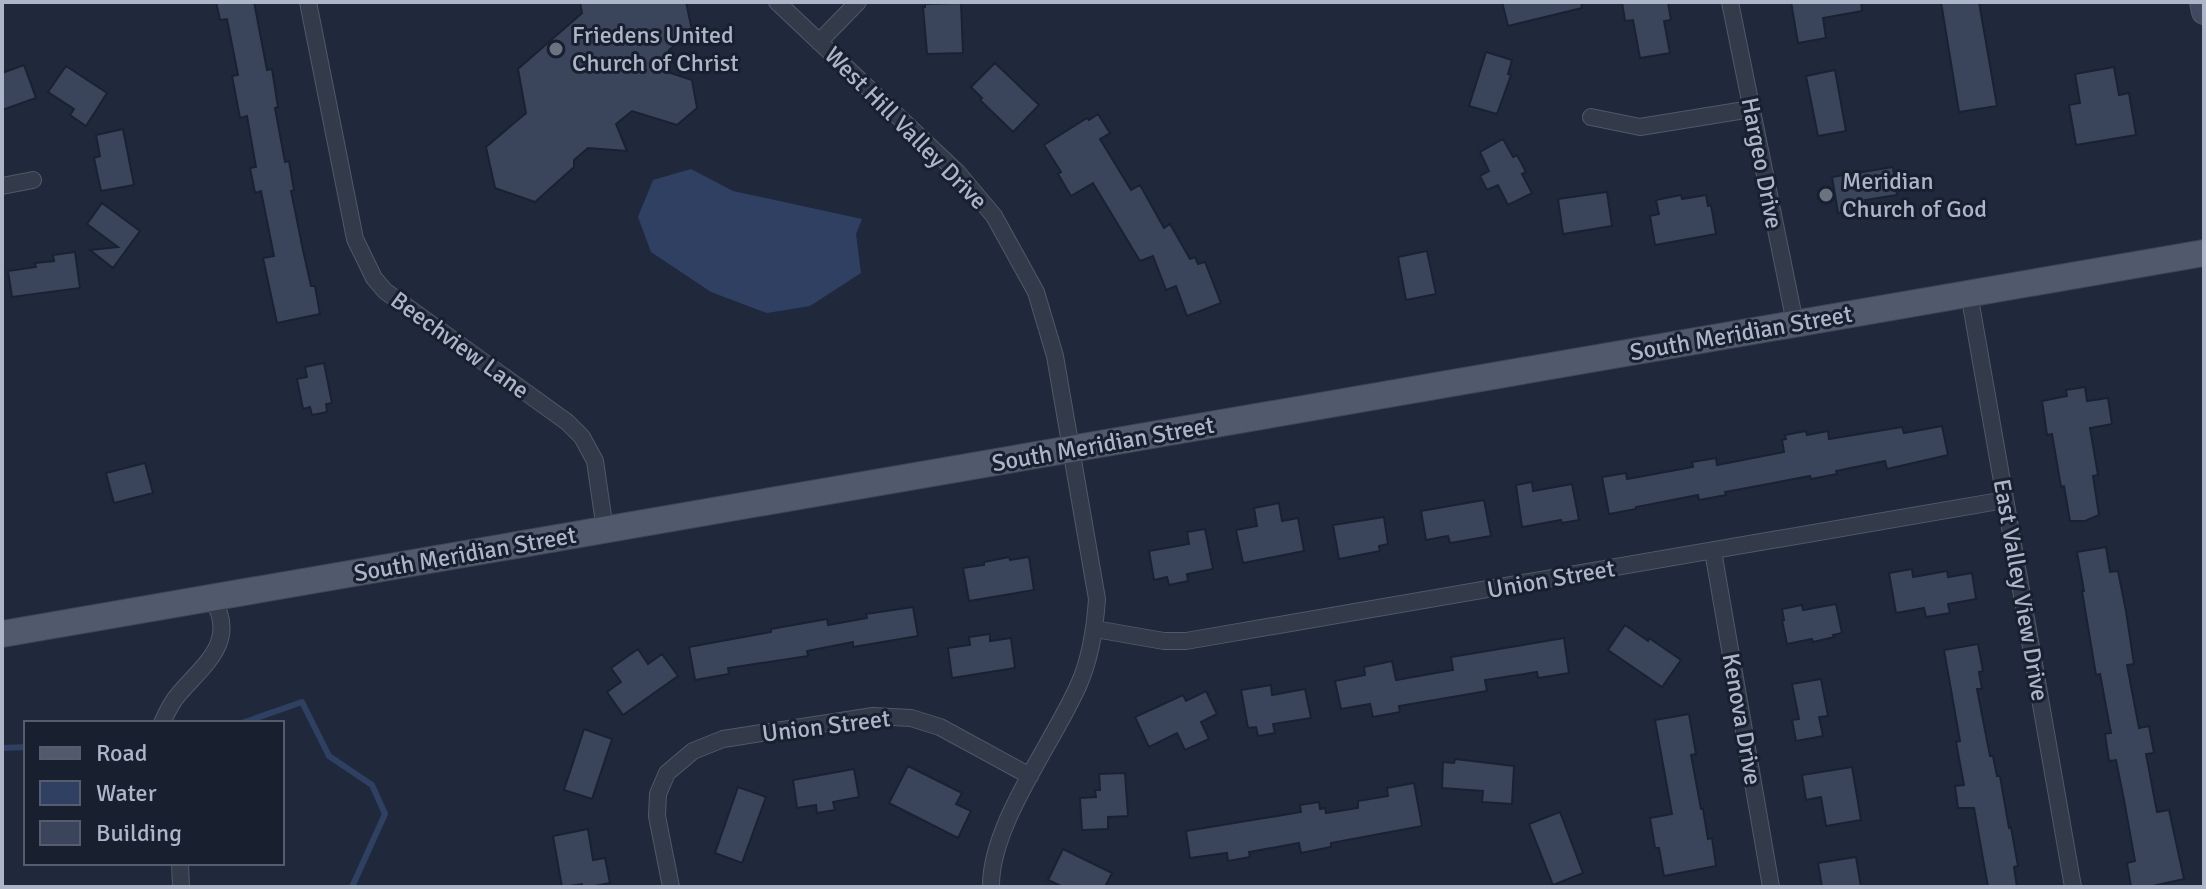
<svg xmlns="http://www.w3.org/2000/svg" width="2206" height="889" font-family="Signika,sans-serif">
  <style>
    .water { fill: #2f4062 }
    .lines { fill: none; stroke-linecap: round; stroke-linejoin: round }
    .stream { stroke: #2f4062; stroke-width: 6 }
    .building { fill: #3a455c; stroke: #1a2232; stroke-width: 2 }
    .street-casing { stroke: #505869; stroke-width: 18 }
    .secondary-casing { stroke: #505869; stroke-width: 26 }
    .primary-casing { stroke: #3c4455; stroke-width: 28 }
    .street { stroke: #333b4b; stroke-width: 16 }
    .secondary { stroke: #40495f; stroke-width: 24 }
    .primary { stroke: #505a6c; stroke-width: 26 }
    .worship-dot { fill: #6b7280; stroke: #182030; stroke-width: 3 }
    .labels { text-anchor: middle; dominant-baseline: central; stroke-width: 6; stroke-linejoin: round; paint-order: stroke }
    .poi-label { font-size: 24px; fill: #adb5c8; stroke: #182030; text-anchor: start }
    .street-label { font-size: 24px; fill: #adb5c8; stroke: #182030 }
  </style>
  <rect width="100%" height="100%" fill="#1f293b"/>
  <path class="water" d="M691,169l42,22 129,28 -6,15 5,39 -51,33 -43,7 -56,-21 -60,-40 -13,-35 15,-37z"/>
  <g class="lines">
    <path class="stream" d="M242,723l60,-21 27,54 43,29 13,29 -33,73
      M2,748l24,-1"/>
  </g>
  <path class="building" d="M216,2h38l13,68 5,-1 6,38 -3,1 10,54 4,-1 5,29 -3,1 12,59 8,36h4l5,28 -43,9 -14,-65 11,-2 -13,-65 -6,2 -5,-25 6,-1 -9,-51 -7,2 -8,-42 6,-1 -11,-56 -7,1z
    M580,2h106l6,28 -23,20 -7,20 30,10 5,28 -20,17 -45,-14 -16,13 11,27 -39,-3 -14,12v7l-39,35 -40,-14 -9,-41 40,-34 -8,-44 64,-56z
    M1502,2h79l1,6 -74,18z
    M1622,2h46l3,18 -7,1 6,32 -30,5 -7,-38 -8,1z
    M1791,2h70l1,9 -39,7 3,20 -28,5z
    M1941,2h38l18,104 -38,6z
    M961,3l2,50 -36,1 -4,-47h2v-3z
    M1486,52l26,8 -4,14 3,1 -14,39 -28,-8z
    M995,63l44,42 -26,27 -33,-32 2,-2 -11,-11z
    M24,65l12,33 -34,12v-37z
    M66,66l41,27 -21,33 -16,-11 4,-6 -26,-17z
    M2114,67l5,28 10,-2 7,42 -60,10 -7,-40 11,-2 -5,-29z
    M1835,70l11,61 -28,5 -12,-60z
    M1098,114l12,19 -10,6 31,51 9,-5 24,43 6,-4 20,35 5,-2 3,7 7,-2 16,41 -34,13 -11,-30 -10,4 -13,-34 -13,5 -47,-78 -22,13 -13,-22 3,-2 -17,-27 43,-27 2,2z
    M123,129l11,56 -33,6 -7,-33 6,-2 -4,-21z
    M1503,139l10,18 4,-2 9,17 -4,2 10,19 -24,12 -10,-20 -11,5 -7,-14 9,-5 -9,-19z
    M1893,167l4,28 -32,5 1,8 -28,5 -6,-36z
    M1607,192l5,34 -49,8 -5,-35z
    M1681,195l1,4 24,-4 2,11 3,-1 5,29 -61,11 -5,-29 9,-2 -3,-14z
    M102,203l38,28 -27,37 -23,-18 28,-3 -31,-23z
    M1427,251l9,43 -30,6 -8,-43z
    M75,252l5,36 -68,9 -4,-26 28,-4 -1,-4 19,-2 -1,-6z
    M324,363l8,40 -6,1 1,8 -15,3 -2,-8 -7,2 -6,-30 10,-2 -2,-10z
    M2085,387l2,14 21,-3 4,26 -22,4 8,47 -5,1 6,39 -14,6h-15l-6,-35 -3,1 -9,-53 -5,1 -5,-34 25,-5 -1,-6z
    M1942,426l6,29 -61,14 -2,-8 -49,10 1,3 -26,5 -1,-3 -85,16 1,3 -27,5 -1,-5 -62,12v2l-27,5 -7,-37 24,-4 1,6 66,-12 -1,-5 24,-4 1,7 67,-13 -2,-12 4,-1 -1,-4 21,-4 1,4 21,-4 1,8 73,-12 2,6z
    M145,463l8,30 -39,10 -8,-30z
    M1532,482l1,9 39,-7 7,36 -17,3 -1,-3 -39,7 -6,-42z
    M1484,500l7,36 -41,7 -2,-7 -22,4 -5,-29z
    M1279,503l3,18 16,-3 6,33 -61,12 -7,-33 21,-4 -3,-18z
    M1384,517l4,27 -9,2 1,5 -41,8 -6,-34z
    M1205,529l8,40 -26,5 1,7 -19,4 -2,-8 -13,3 -5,-29 40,-7 -2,-12z
    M2106,547l4,25 8,-1 8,40 8,53 -7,1 12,63 10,-2 5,27 -8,1 11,58 12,-2 15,69 -36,8h-17l-4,-24 8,-2 -11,-61 -8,-40 -7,1 -4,-27 6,-1 -11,-59 -4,1 -14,-84h2l-7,-39z
    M1009,557l1,3 19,-3 5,33 -65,11 -6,-33 21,-3v-3z
    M1912,569l1,8 34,-6 1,6 24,-4 4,26 -28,5 2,9 -24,4 -2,-9 -28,5 -7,-40z
    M1836,604l6,29 -9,2 1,2 -21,5 -1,-3 -25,5 -5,-24h2l-2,-11 20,-4 1,5z
    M913,607l5,29 -65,11v-5l-46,9 1,5 -80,12 1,6 -34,6 -6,-33 82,-15v-3l56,-10 1,6 39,-7 -1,-4z
    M1625,625l23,16 1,-3 32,22 -19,27 -54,-37z
    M990,634v7l21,-3 4,30 -63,10 -4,-30 22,-3 -1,-8z
    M1564,638l5,35 -31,5 -1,-6 -52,8 2,11 -88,15 1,6 -27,5 -3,-13 -29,5 -6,-28 30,-6 -1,-8 28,-6 4,19 57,-10 -2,-13z
    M1978,644l5,27 -4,1 3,17h-5l13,67h3l4,20h3l9,52 2,-1 7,39 -4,1 3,20h-29l-14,-79h-16l-3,-22 9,-1 -8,-43 4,-1 -16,-91z
    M638,649l10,15 14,-10 16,22 -55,39 -16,-23 14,-10 -10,-14z
    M1821,679l7,37 -9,1 4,19 -27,5 -4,-21 7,-1 -7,-35z
    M1271,685l1,10 33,-6 6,29 -38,6 2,9 -17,3 -2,-9 -8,1 -7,-38z
    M1206,691l11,23 -16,8 8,17 -24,11 -8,-17 -28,14 -14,-30 48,-22 3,6z
    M1689,714l7,40 -5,1 10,54h2l5,30 4,-1 4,28 -52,10 -5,-28h-4l-5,-30 22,-4 -17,-94z
    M584,729l28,10 -20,60 -28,-9z
    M1455,759l59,7 -2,38 -30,-2 1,-11 -41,-3 1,-26 11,1z
    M908,766l54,27 -6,11 15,7 -13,27 -69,-35z
    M1852,767l9,53 -35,6 -5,-29 -15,3 -4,-25z
    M854,769l5,28 -26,5 2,8 -18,3 -1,-8 -19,3 -4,-28z
    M1125,773l3,43 -20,1v12l-26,1 -2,-32 16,-1 -1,-7h5l-1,-16z
    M1414,783l8,43 -91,17v4l-30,6 -2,-10 -50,9 1,5 -22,4 -1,-8 -37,5 -4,-27 115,-19 -1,-7 19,-3 1,7 5,-1 1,5 32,-5v-7l30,-5 -1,-8z
    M738,787l28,10 -24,66 -27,-10z
    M1560,812l23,61 -30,12 -24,-61z
    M588,829l5,31 12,-2 5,25 -21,4h-6l-1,-3 -20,3 -9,-51z
    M1063,849l49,24 -7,14h-42l-15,-7z
    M1856,857l5,30h-39l-4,-24z"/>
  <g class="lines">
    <g class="street-casing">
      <path id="street" d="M308,2l47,237 19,39 11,13 182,131 15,15 13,24 10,69
        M777,2l180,170 37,44 42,76 19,64 42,243c-2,29 -6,58 -18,85 -25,58 -89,140 -88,203
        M1730,2l65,321
        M819,42l39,-40
        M1591,117l49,10 111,-18
        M2,186l31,-6
        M1969,293l104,594
        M1713,551l58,336
        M1095,629l69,12h22l819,-141
        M162,723c4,-9 9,-20 16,-28 25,-30 61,-53 34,-97
        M180,863l1,24
        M671,887l-14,-71 1,-22 9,-21 26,-22 30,-12 150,-23 38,2 29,9 90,49"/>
    </g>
    <g class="secondary-casing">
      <path id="secondary" d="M2202,2l2,10"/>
    </g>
    <g class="primary-casing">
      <path id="primary" d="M2,634l2202,-381"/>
    </g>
    <use href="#street" class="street"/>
    <use href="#secondary" class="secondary"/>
    <use href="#primary" class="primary"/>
  </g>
  <g class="worship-dot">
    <circle cx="556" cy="49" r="8"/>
    <circle cx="1826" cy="195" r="8"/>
  </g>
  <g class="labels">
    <g class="poi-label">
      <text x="572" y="35">Friedens United<tspan x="572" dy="28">Church of Christ</tspan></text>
      <text x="1842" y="181">Meridian<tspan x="1842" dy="28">Church of God</tspan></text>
    </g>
    <g class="street-label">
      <text transform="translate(906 128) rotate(45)">West Hill Valley Drive</text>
      <text transform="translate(1762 163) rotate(79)">Hargeo Drive</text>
      <text transform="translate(1741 333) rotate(-10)">South Meridian Street</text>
      <text transform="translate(460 345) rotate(36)">Beechview Lane</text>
      <text transform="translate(1103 444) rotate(-10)">South Meridian Street</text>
      <text transform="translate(465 554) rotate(-10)">South Meridian Street</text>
      <text transform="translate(1551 579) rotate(-10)">Union Street</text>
      <text transform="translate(2021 590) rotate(80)">East Valley View Drive</text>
      <text transform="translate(1742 719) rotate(80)">Kenova Drive</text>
      <text transform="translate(826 726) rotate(-7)">Union Street</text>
    </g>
  </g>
  <rect width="2206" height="889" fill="none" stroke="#adb5c8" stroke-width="8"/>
  <rect x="24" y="721" width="260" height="144" fill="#182030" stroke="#545c6d" stroke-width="2"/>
  <rect x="40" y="747" width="40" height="12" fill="#505a6c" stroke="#545c6d" stroke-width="2"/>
  <text x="96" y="761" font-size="24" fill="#adb5c8">Road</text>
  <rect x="40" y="781" width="40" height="24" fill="#2f4062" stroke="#545c6d" stroke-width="2"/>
  <text x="96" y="801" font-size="24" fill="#adb5c8">Water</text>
  <rect x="40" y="821" width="40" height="24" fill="#3a455c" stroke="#545c6d" stroke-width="2"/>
  <text x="96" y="841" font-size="24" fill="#adb5c8">Building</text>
</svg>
